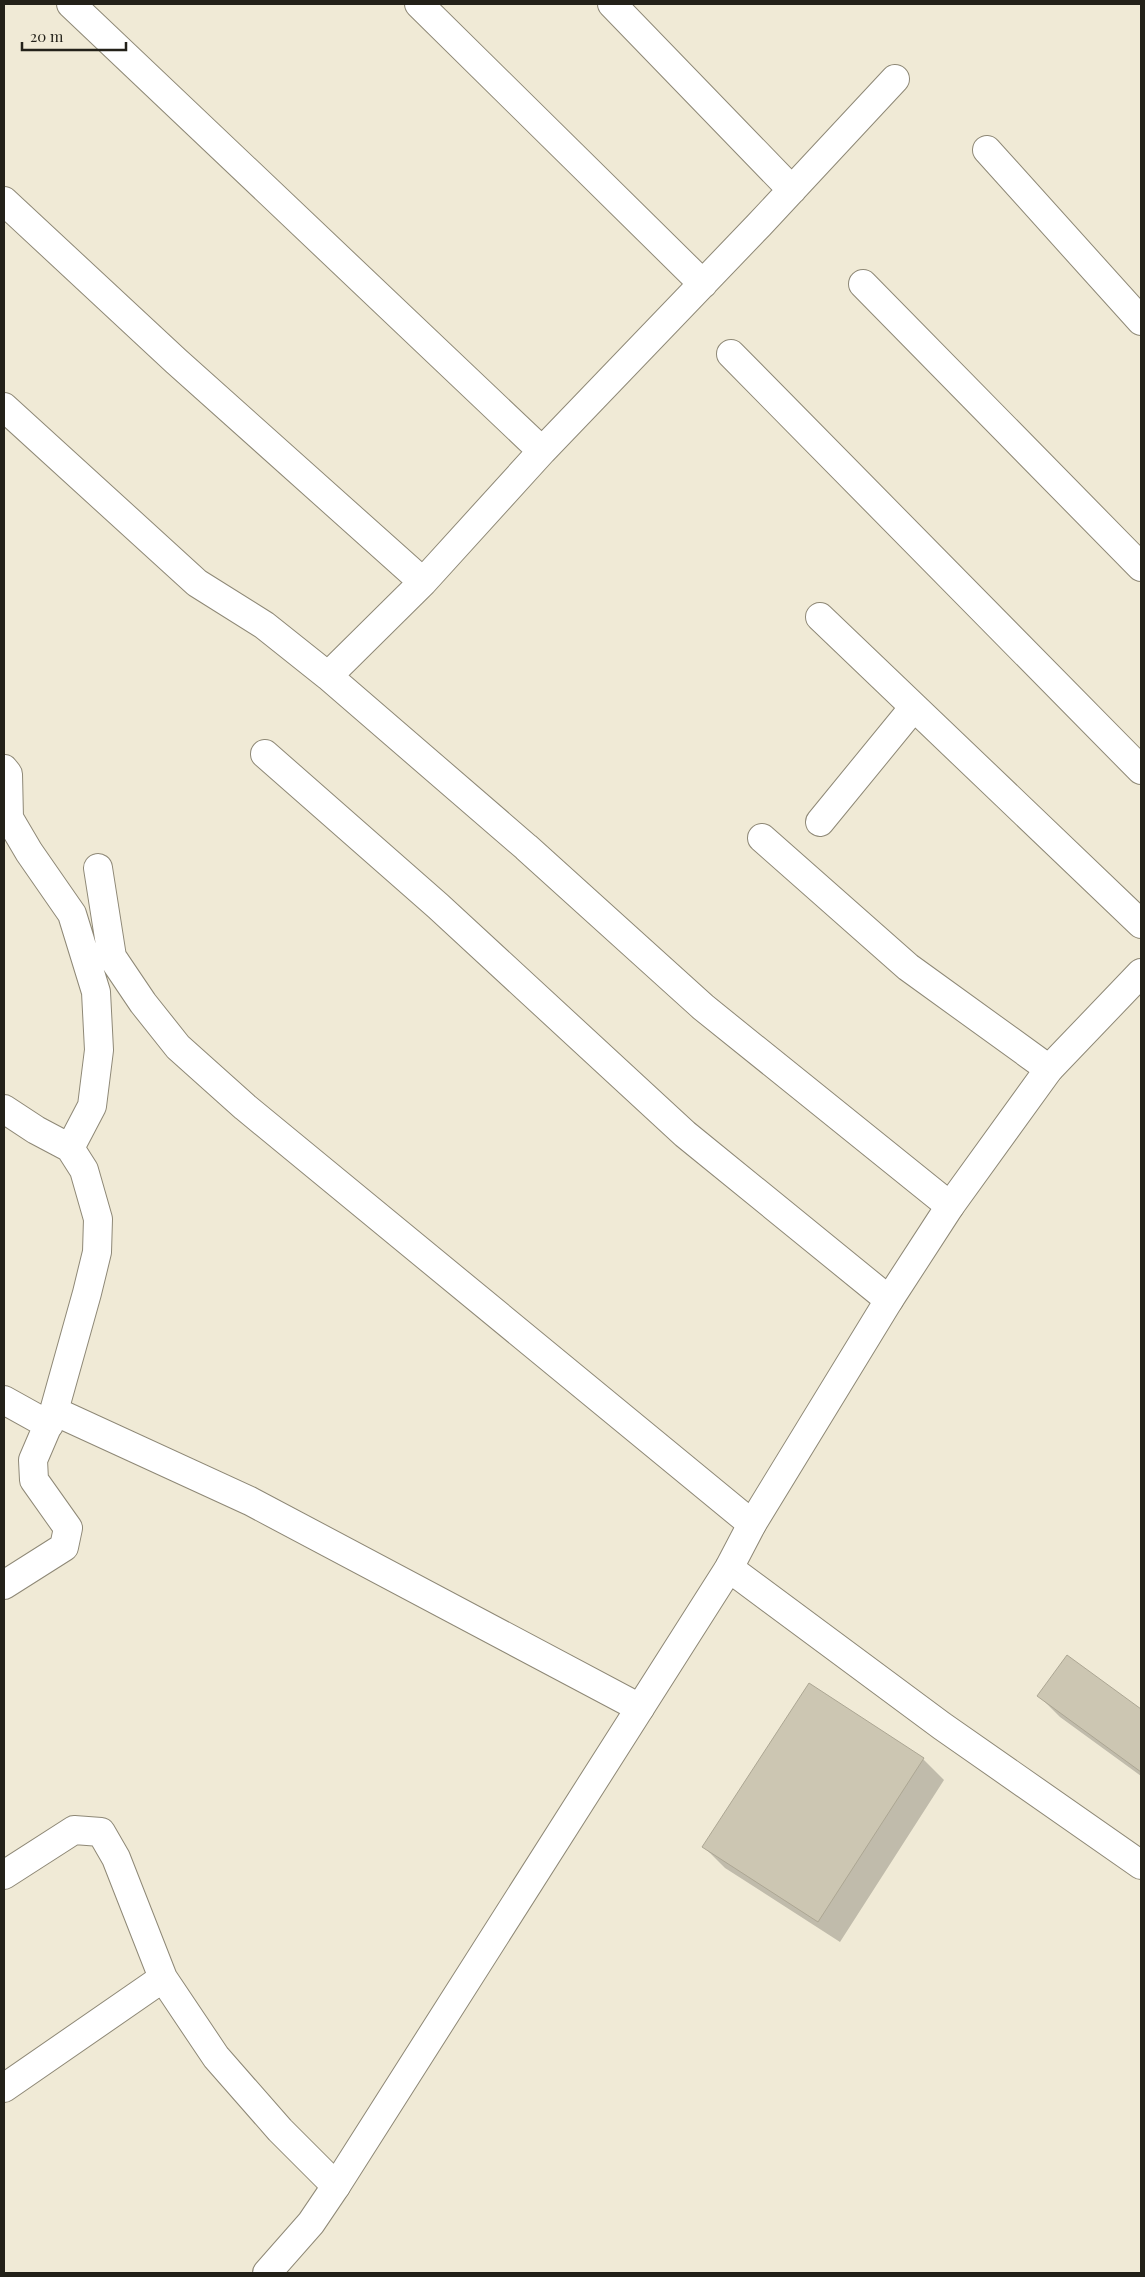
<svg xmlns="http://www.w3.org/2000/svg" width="1145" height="2277" font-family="'Playfair Display',serif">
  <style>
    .shadow { fill: #0003 }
    .building { fill: #ccc6b2; stroke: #aca693 }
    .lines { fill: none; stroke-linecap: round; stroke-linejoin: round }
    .minor-casing { stroke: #8e8876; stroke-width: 30 }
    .secondary-casing { stroke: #8e8876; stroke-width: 30 }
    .minor { stroke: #fff; stroke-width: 28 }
    .secondary { stroke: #fff; stroke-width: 28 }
  </style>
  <rect width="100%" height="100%" fill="#f0ead6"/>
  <path class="shadow" d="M1067,1657l74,54v65l-81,-59 -21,-21z
    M923,1759l21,21 -104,162 -115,-74 -21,-21z"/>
  <path class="building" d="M1067,1655l74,54v63l-104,-76z
    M809,1683l115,75 -106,164 -116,-75z"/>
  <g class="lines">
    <g class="minor-casing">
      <path id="minor" d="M71,4l471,447
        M419,4l284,280
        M612,4l180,186
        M987,150l154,171
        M4,201l172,160 247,221
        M863,284l278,283
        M731,354l410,416
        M4,407l193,176 67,42 64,51 198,171 177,160 247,199
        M820,617l321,307
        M328,676l95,-94 119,-131 217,-226 136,-146
        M265,754l173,152 247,228 204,166
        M4,769l4,5 1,44 20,34 43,62 24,78 3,58 -7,56 -22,42
        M820,822l94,-115
        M762,838l146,129 141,102
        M98,868l14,89 31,46 35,44 67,60 507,417
        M4,1109l32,21 34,18 14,22 14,49 -1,33 -10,41 -33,118 -21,49 1,20 34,48 -4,19 -60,38
        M4,1400l45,25
        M54,1411l196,90 390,207
        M729,1568l213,158 199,139
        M4,1875l70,-45 27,2 15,26 47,120 53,79 64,73 56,56
        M4,2088l159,-110"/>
    </g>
    <g class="secondary-casing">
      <path id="secondary" d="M267,2273l44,-50 25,-37 393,-618 23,-44 137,-224 61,-94 99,-137 92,-96"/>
    </g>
    <use href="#minor" class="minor"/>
    <use href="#secondary" class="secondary"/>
  </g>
  <rect width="1145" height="2277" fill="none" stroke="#232119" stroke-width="10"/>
  <path d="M22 42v8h104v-8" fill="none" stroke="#232119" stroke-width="2.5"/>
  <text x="30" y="42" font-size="15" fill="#232119" stroke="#f0ead6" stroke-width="4" paint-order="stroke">20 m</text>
</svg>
